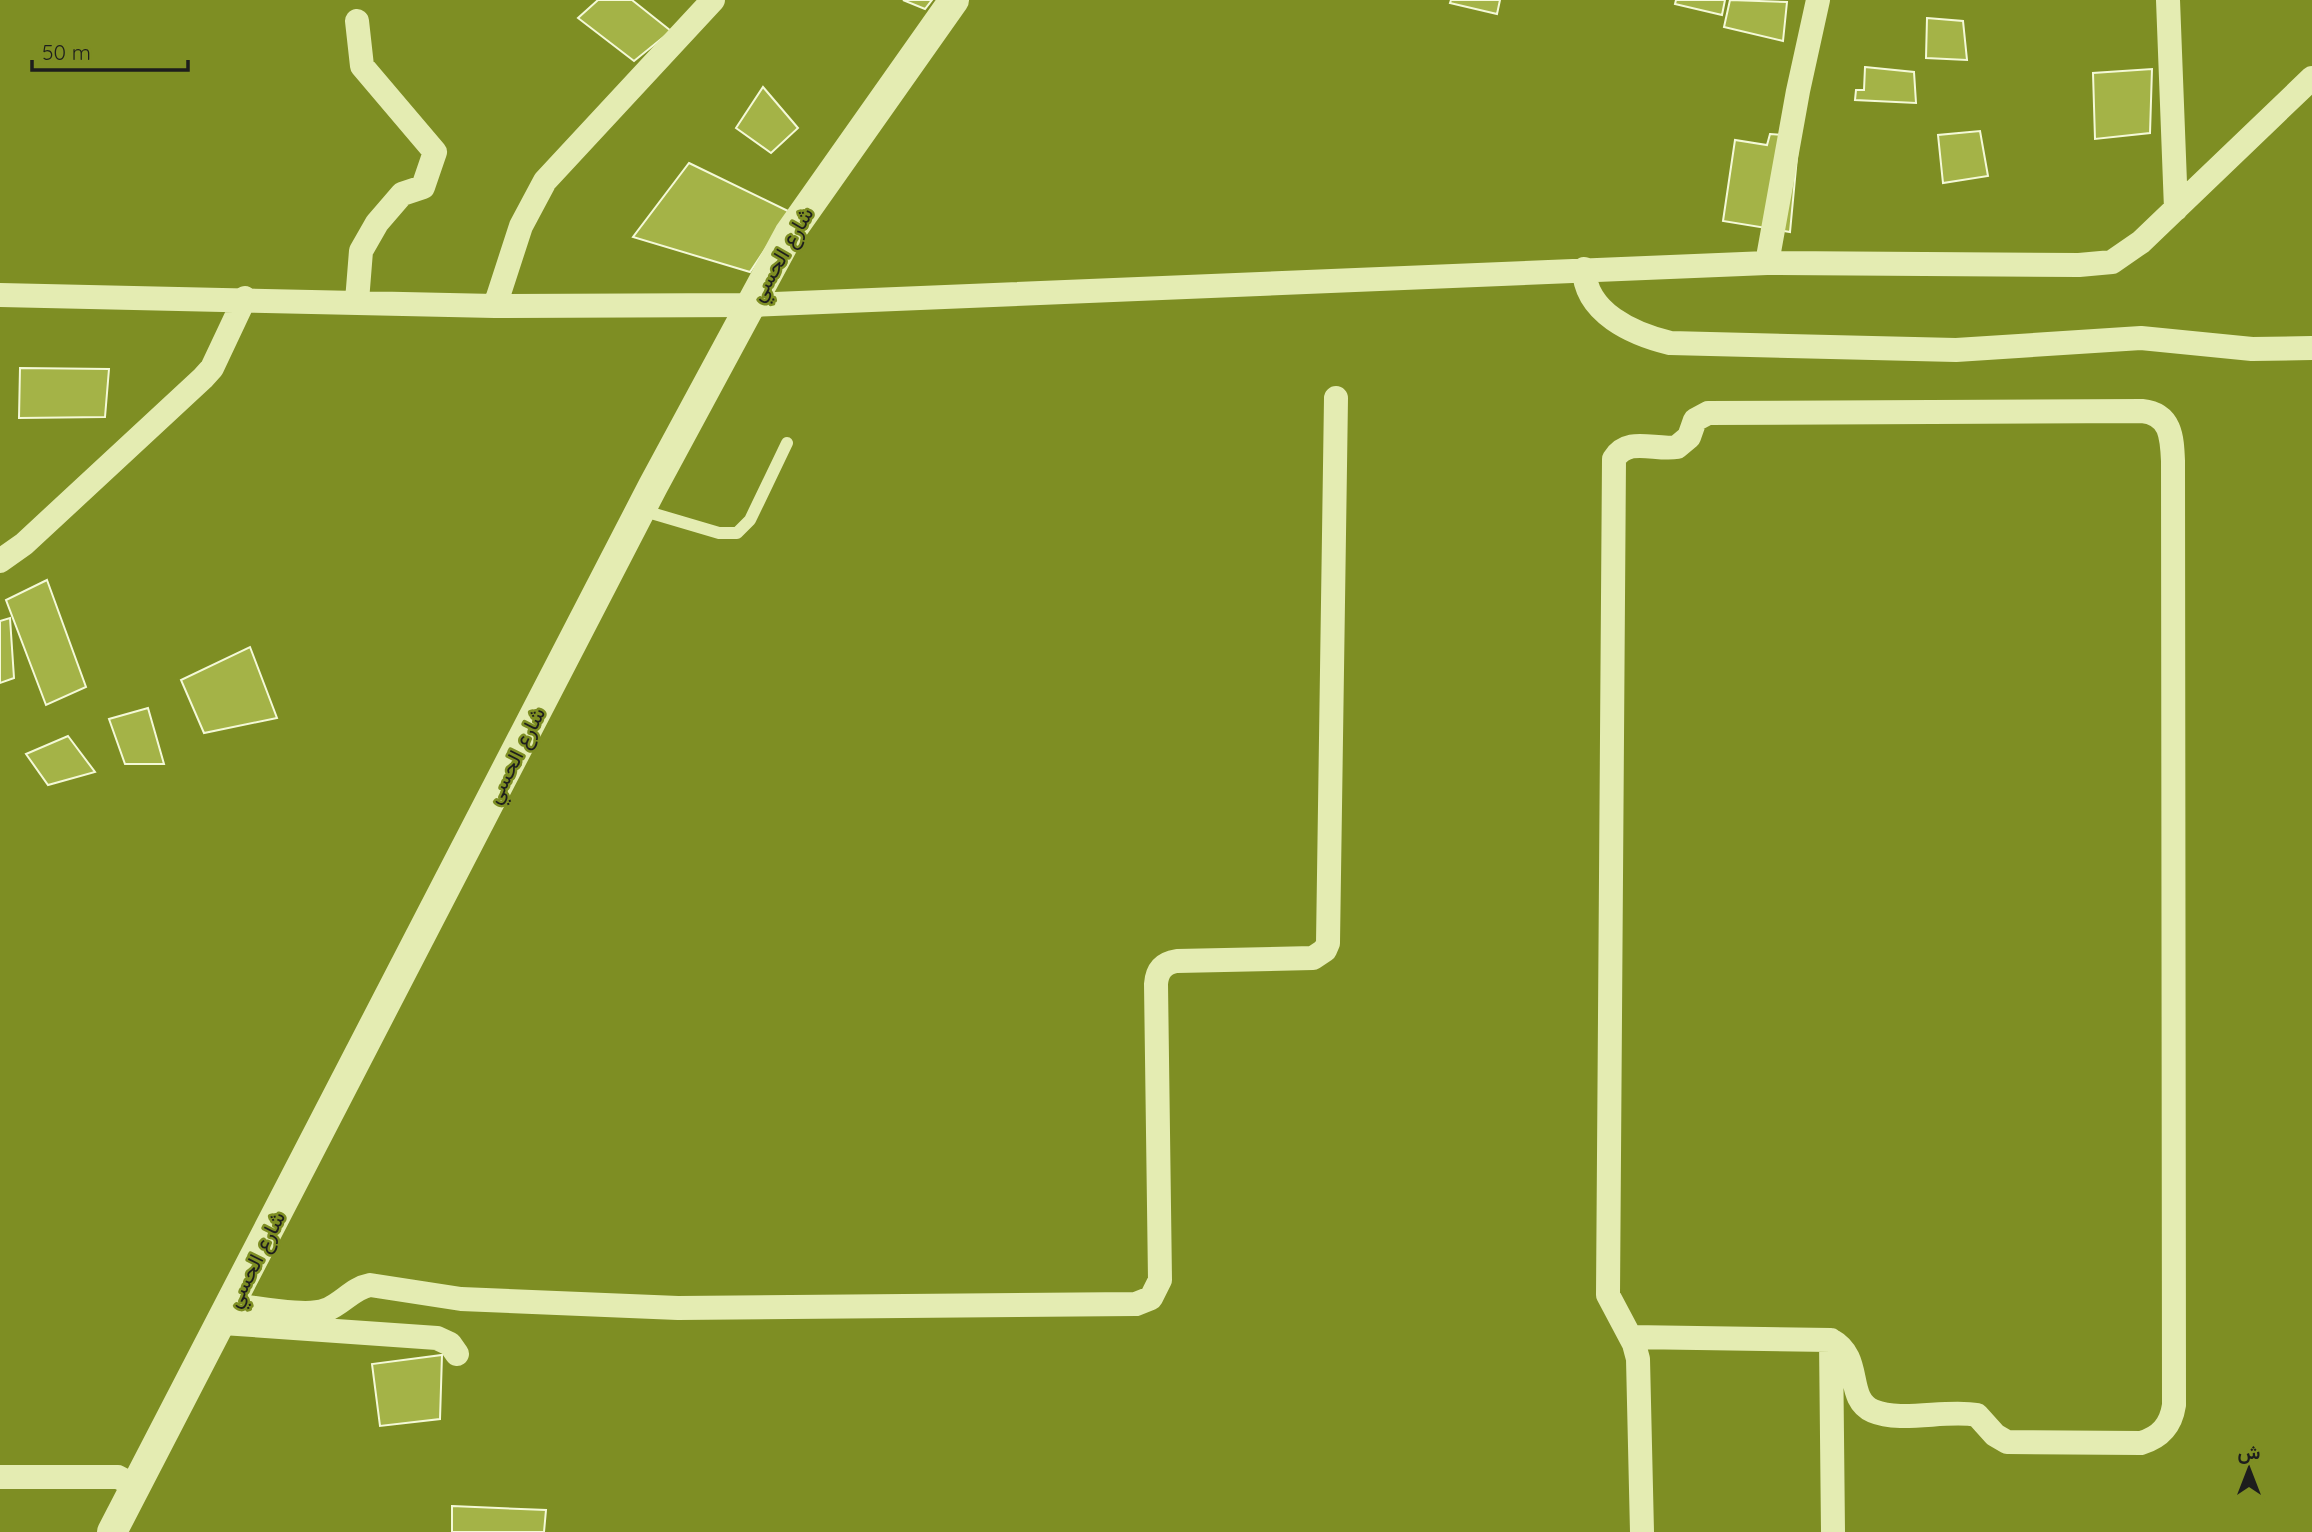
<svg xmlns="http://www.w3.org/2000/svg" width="2312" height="1532" font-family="Quicksand,Vazirmatn,sans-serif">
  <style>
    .building { fill: #a4b347; stroke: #f4f9d7; stroke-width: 2 }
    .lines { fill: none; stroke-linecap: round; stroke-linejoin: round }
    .service { stroke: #e4ecb2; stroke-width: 12 }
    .minor { stroke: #e4ecb2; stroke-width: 24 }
    .tertiary { stroke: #e4ecb2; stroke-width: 30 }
    .labels { text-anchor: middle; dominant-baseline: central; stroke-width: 5; stroke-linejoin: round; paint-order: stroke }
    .street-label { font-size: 21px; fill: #1d1d1d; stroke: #7e8e23 }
  </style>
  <rect width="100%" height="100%" fill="#7e8e23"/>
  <path class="building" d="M598,0h34l39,31 -37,30 -56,-43z
    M903,0h29l-7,9z
    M1451,0h49l-3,14 -47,-11z
    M1676,0h49l-3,15 -47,-11z
    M1730,0l57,2 -4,39 -59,-14z
    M1927,18l36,3 4,39 -41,-2z
    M1865,67l49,5 2,31 -61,-3 1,-10h8z
    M2152,69l-2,64 -55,6 -2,-66z
    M763,87l35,41 -27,25 -35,-25z
    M1980,131l8,45 -45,7 -5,-48z
    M1770,134l29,2 -9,96 -67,-11 12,-81 32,5z
    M689,163l101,49 -40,60 -117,-35z
    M20,368l89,1 -4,48 -86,1z
    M47,580l39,107 -40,18 -40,-105z
    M10,618l4,60 -14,5v-62z
    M250,647l27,71 -73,15 -23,-53z
    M148,708l16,56h-39l-16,-45z
    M68,736l27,36 -47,13 -22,-31z
    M442,1355l-2,64 -60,7 -8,-62z
    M452,1506l94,4 -2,22h-92z"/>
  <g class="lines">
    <path class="service" d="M641,510l78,23h18l13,-13 37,-77"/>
    <path class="minor" d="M2168,0l8,209
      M357,21l5,45 73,86 -12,35 -21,7 -25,29 -16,28 -4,50
      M1767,263l31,-172 20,-91
      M1584,269c1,44 49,65 86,74l286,7 185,-12 111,11 60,-1
      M0,295l495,11 256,-1 1016,-42 312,2 33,-3 29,-20 171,-164
      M495,306l26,-80 24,-45 168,-181
      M0,561l24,-17 179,-166 9,-10 33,-70
      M231,1305c24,2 75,13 95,5 16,-6 27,-22 44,-25l91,14 217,9 458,-4 15,-6 9,-18 -4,-296c1,-14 8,-21 21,-23l136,-3 12,-8 3,-7 8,-545
      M223,1323l214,15 13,6 7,10
      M1631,1337l200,3c33,18 13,58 42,71 28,12 74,-2 104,4l18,20 12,7 134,1c20,-6 30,-18 33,-38l-1,-944c-1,-24 -2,-47 -31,-50l-434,2 -13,7 -6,17 -12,10c-22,4 -49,-11 -63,12l-6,836 26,49 4,15 4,173
      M1831,1340l2,192
      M0,1477h118l17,9"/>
    <path class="tertiary" d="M112,1532l541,-1046 136,-252 165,-234"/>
  </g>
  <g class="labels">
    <g class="street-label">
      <text transform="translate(781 254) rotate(-60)">شارع الحسي</text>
      <text transform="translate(515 755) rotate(-63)">شارع الحسي</text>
      <text transform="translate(255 1259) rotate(-63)">شارع الحسي</text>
    </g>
  </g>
  <g transform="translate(2249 1469)" stroke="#7e8e23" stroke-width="5" paint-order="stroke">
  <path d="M0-5L12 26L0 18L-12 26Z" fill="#1d1d1d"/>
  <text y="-10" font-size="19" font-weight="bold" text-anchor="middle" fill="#1d1d1d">ش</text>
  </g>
  <path d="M32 60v10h156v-10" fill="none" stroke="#1d1d1d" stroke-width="3.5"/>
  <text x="42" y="60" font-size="21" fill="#1d1d1d" stroke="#7e8e23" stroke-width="5" paint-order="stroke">50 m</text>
</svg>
